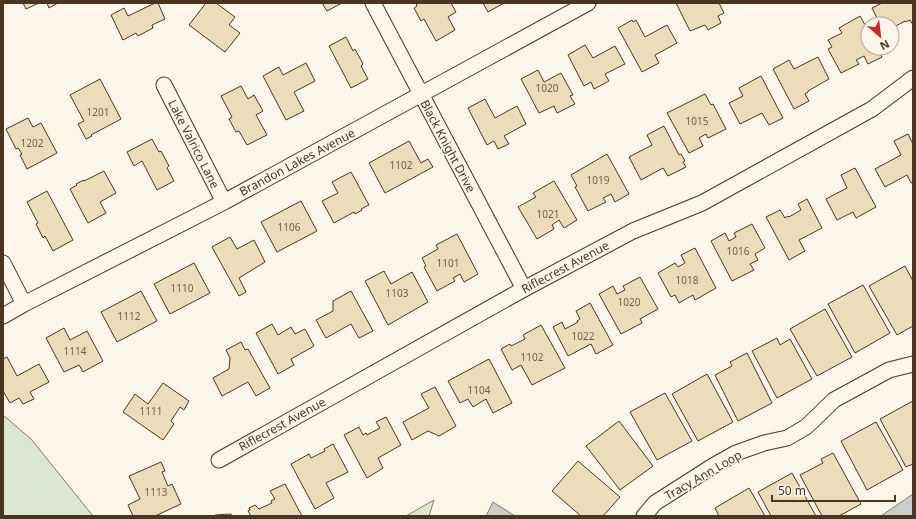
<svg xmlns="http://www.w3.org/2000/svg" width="916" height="519" font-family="'Noto Sans',sans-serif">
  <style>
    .green { fill: #dce7d0; stroke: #887966 }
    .water { fill: #c9cecd; stroke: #887966 }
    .building { fill: #ecdcbc; stroke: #4a3520 }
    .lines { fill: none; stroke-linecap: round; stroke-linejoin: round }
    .minor-casing { stroke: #4a3520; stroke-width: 17 }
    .minor { stroke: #fbf6e9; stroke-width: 15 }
    .labels { text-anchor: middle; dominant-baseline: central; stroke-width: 3; stroke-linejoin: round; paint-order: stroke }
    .number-label { font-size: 10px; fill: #725f47 }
    .street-label { font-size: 12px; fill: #4a3520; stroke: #fbf6e9 }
  </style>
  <rect width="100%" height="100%" fill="#fbf6e9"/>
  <path class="green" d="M3,415l28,24 62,77h-90z
    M434,500l-5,16h-23z"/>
  <path class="water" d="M913,494v22h-32z
    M493,502l22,14h-29z"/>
  <path class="building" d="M23,3h16l-13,6z
    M47,3h11l-9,5z
    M155,3h3l7,16 -13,6 1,3 -15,8 -2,-3 -13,7 -12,-25 13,-7 4,8z
    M206,3h10l19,14 -6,8 11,8 -15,19 -36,-27z
    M322,3h20l-15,8z
    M416,3h35l5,9 -8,5 7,13 -19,11 -12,-22 -3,2 -7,-13 3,-2z
    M483,3h21l-16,9z
    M676,3h43l5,10 -6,3 3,7 -13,7 -3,-5 -15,6z
    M882,3h31v22l-3,-5 -5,2v-1l-11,6 1,2 -2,2 2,3 -3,1v-11h-12l-8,-16z
    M860,16l8,14v18h9l5,9 -14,7 -4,-8 -8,4 3,4 -18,9 -13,-24 4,-2 -4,-7 14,-7 -3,-5z
    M632,20l1,2 3,-2 9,17 22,-12 10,18 -22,12 4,8 -17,9 -24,-44z
    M346,37l7,14 2,-2 8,15 -2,2 7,13 -17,9 -22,-42z
    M585,45l8,13 22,-12 10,18 -20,10 4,7 -15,8 -3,-7 -7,4 -16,-31z
    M818,57l11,22 -21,12v1l-3,2 4,7 -15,8 -21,-40 16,-9 5,9z
    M306,63l9,18 -21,11 10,19 -18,9 -23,-44 16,-9 4,8z
    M538,70l6,12 17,-9 12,22 -3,1 5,8 -18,9 -3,-7 -15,7 -18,-34z
    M761,76l22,42 -14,7 -7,-12 -22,11 -11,-21 14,-7 -4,-8z
    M100,79l21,40 -30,16 1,1 -6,3 -8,-15 6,-3 -14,-26z
    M241,86l7,13 6,-4 9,16 -7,4 11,20 -20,10 -8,-14 -3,1 -7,-13 3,-2 -11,-21z
    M705,94l6,11 2,-1 13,25 -18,9 -2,-4 -7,4 4,8 -14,7 -22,-40z
    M485,99l10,19 22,-12 9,18 -22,12 5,8 -11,5 -4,-8 -7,4 -19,-37z
    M28,118l5,9 8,-4 16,30 -30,16 -7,-14 2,-1 -4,-6 -2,1 -10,-20z
    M664,126l15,29 2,-1 4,7 -2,1 3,5 -18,9 -5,-8 -22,12 -12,-23 23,-12 -5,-10z
    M908,134l5,10v38l-2,1 -4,-8 -22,12 -10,-18 26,-14 -7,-14z
    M152,139l7,13 2,-1 8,15 -2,2 7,13 -17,9 -15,-29 -8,5 -7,-14z
    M409,141l12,22 7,-4 5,8 -48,26 -16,-30z
    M607,154l22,40 -14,8 -4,-8 -8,4 3,4 -18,9 -13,-24 2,-1 -6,-11z
    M855,168l21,39 -20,11 -3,-6 -16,8 -11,-21 21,-11 -6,-13z
    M104,171l12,22 -16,9 6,11 -18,10 -18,-34 7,-4 -1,-1 8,-4v1z
    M351,172l18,33 -8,4 1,1 -7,4 -1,-2 -20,11 -12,-22 16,-8 -6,-11z
    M554,181l23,39 -13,8 -5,-8 -7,5 2,4 -17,10 -19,-32 18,-10 -3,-4z
    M47,191l26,49 -20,11 -8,-15 -2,2 -7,-14 2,-1 -11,-21z
    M807,199l15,29 -23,12 6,11 -16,9 -23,-43 14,-7 5,8 3,-2 1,1 12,-7 -3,-6z
    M301,201l16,30 -40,21 -16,-30z
    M752,224l13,24 -10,6 3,6 -8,4 4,6 -22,11 -21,-40 14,-8 4,8 7,-4 -2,-4z
    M457,234l21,40 -14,8 -4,-8 -7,4 2,3 -18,10 -13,-24 2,-1 -4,-8 16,-9 -2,-4z
    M230,237l7,12 17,-9 11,22 -26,16 7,14 -7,4 -27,-49z
    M695,248l21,40 -21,12 -2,-5 -14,8 -4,-8 -4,2 -13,-24 17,-10 3,4 7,-4 -4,-8z
    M194,263l16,30 -40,21 -16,-30z
    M905,266l8,15v45l-16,9 -28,-49z
    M384,271l7,13 21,-12 16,30 -40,23 -23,-44z
    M640,277l18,32 -18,10 2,4 -21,11 -22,-40 14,-8 4,8 8,-4 -2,-4z
    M863,285l27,48 -35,20 -27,-49z
    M141,291l16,30 -40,21 -16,-30z
    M351,291l22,40 -14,7 -8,-14 -25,14 -10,-18 17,-9v-10z
    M590,303l23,42 -17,9 -5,-10 -23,12 -15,-29 9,-5 3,7 13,-7 -1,-1 3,-2 -4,-8z
    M825,309l27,48 -35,19 -27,-47z
    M272,324l6,11 13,-8 4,7 10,-5 9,17 -23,13 3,6 -16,9 -22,-41z
    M541,325l24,43 -33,17 -11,-20 -9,5 -11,-21 9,-5 1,2 14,-7 -2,-4z
    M64,328l6,12 17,-9 16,30 -20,11 -4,-7 -15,7 -18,-34z
    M777,338l3,7 10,-6 22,40 -35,19 -25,-47z
    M241,342l4,8 3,-1 22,39 -14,8 -8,-14 -26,14 -9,-18 16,-9 1,-11 -4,-8z
    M747,353l25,50 -34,18 -23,-46 17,-9 -2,-4z
    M7,357l10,19 22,-12 10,18 -19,10 4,7 -11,5 -4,-6 -9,5 -7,-12v-32z
    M489,359l23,44 -19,10 -7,-14 -13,8 -5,-8 -8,4 -12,-22z
    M707,374l26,48 -35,19 -26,-47z
    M163,383l26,18 -5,9 -4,-3 -9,14 3,3 -11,16 -40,-28 12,-18 13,10z
    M435,387l21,39 -17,10 -11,-5 -16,9 -9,-18 26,-14 -8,-14z
    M665,393l27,48 -35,19 -27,-48z
    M913,401v63l-7,3 -26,-48z
    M386,417l15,28 -23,13 5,10 -16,10 -23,-43 15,-8 4,8 3,-2 1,2 13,-7 -4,-6z
    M619,421l34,45 -33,24 -34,-44z
    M876,422l27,48 -36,20 -26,-49z
    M333,444l15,28 -22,11 8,15 -19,11 -24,-45 18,-10 2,4 14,-7 -1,-2z
    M833,453l28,51 -22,12h-17l-22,-41 23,-12 -2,-4z
    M578,461l42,36 -17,19h-22l-29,-25z
    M161,462l4,9 -3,1 6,14 4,-2 9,20 -26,12h-22l-5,-11 12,-6 -11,-23z
    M792,473l24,43h-45l-13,-24z
    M285,484l17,32h-51l-3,-5 2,-1 -1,-2 6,-3 4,4 13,-6 -1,-2 4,-2 -5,-8z
    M749,488l16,28h-46l-4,-8z
    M231,514l1,2h-17v-1z"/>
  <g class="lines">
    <g class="minor-casing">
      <path id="minor" d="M373,3l151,286
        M164,85l60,117
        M3,263l21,41
        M3,316l21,-12 200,-102 364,-199
        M219,460l305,-171 109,-58 69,-28 170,-94 41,-31
        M644,516l11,-13 58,-37 23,-13 28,-10 23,-5 19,-11 28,-27 55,-30 24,-6"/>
    </g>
    <use href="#minor" class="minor"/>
  </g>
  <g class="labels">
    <g class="number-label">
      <text x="547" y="88">1020</text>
      <text x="98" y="112">1201</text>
      <text x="697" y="121">1015</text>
      <text x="32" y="143">1202</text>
      <text x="401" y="165">1102</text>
      <text x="598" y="180">1019</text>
      <text x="548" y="214">1021</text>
      <text x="289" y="227">1106</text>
      <text x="738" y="251">1016</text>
      <text x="448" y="263">1101</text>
      <text x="687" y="280">1018</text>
      <text x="182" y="288">1110</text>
      <text x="397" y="293">1103</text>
      <text x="629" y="302">1020</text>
      <text x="129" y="316">1112</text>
      <text x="583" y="336">1022</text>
      <text x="75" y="351">1114</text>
      <text x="532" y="357">1102</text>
      <text x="479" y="390">1104</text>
      <text x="151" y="411">1111</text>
      <text x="156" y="492">1113</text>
    </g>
    <g class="street-label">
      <text transform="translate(194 144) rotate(63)">Lake Valrico Lane</text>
      <text transform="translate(448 146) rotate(62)">Black Knight Drive</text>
      <text transform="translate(297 162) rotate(-28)">Brandon Lakes Avenue</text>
      <text transform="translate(565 267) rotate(-28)">Riflecrest Avenue</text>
      <text transform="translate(282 424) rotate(-29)">Riflecrest Avenue</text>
      <text transform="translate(703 475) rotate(-30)">Tracy Ann Loop</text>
    </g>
  </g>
  <rect width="916" height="519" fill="none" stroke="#4a3520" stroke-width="8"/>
  <g transform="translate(880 36) rotate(152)"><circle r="19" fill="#fbf6e9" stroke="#b4a999"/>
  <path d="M0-3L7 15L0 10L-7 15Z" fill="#c62828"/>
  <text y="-6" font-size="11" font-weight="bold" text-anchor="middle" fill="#4a3520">N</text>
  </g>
  <path d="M772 495v6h123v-6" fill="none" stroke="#4a3520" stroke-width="2"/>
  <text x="778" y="495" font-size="12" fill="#4a3520" stroke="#fbf6e9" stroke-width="3" paint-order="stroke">50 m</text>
</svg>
